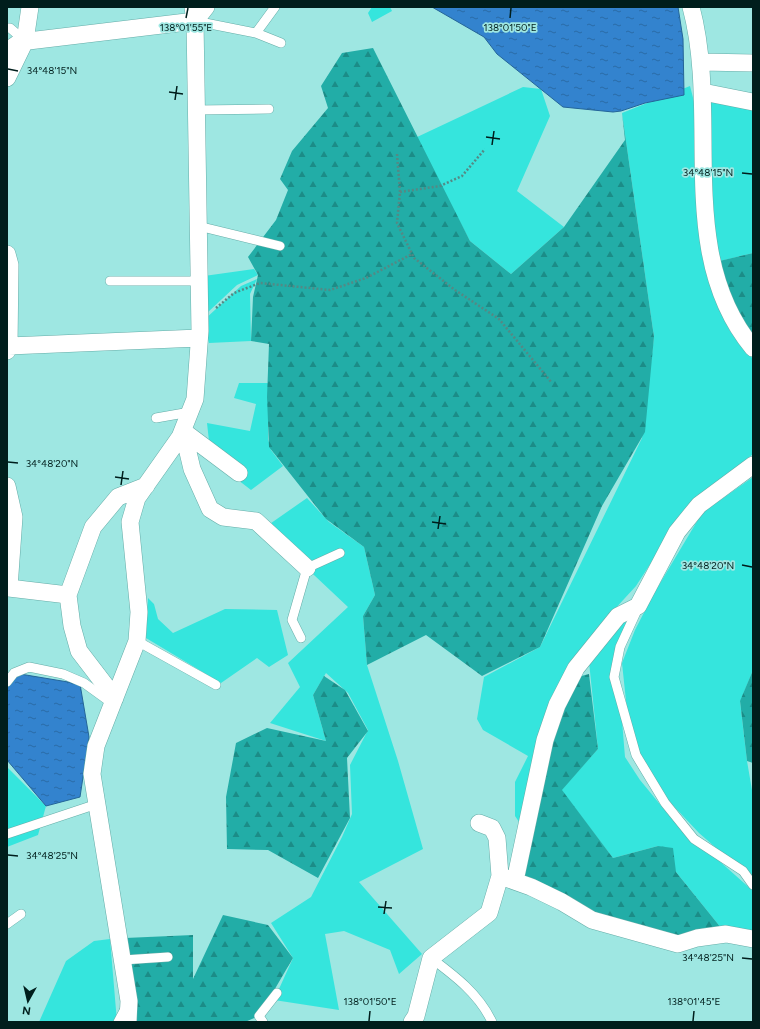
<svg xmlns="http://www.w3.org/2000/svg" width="760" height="1029" font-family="Figtree,sans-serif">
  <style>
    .grass { fill: #35e5dd }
    .forest { fill: url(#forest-firs) }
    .water { fill: url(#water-ripples); stroke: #246599 }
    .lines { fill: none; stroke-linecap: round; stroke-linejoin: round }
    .lane-casing { stroke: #65ada8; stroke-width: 10 }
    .street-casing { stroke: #65ada8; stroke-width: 18 }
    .path { stroke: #548985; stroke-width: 2.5; stroke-dasharray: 2 2; stroke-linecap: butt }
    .lane { stroke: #fff; stroke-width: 9 }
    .street { stroke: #fff; stroke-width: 17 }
    .ticks { fill: none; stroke: #001e1c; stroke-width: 1.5 }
    .ticks-label { font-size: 10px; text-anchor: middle; fill: #001e1c; stroke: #9ee7e2; stroke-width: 3.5; stroke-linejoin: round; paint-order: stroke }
  </style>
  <defs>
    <pattern id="forest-firs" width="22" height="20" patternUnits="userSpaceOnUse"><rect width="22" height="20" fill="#22ada7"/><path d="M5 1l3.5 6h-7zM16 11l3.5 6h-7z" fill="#1b8c87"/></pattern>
    <pattern id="water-ripples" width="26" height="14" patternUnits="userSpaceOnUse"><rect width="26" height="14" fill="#3383ce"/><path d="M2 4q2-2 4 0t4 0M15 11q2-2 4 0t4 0" fill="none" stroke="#296ba6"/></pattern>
  </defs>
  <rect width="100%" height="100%" fill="#9ee7e2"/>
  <path class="grass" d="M372,7h18l2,4 -20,11 -4,-9z
    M690,86l14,55 4,-45 45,10v147l-37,9 -11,-39 2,54 23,54 23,28v95l-66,53 -51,79 -34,37 -26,45 -50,164 -11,-16v-34l13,-26 -45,-26 -6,-11 7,-42 56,-30 102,-209 12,-101 -32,-224z
    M523,87l18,2 9,27 -33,75 47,36 -53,47 -41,-33 -55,-103z
    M254,269l4,6 -21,10 -30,28 -3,-37z
    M257,279l-7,15 1,47 -42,2 -5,-23 37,-34z
    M239,383h29v56l3,11 12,16 -32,24 -40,-31 -4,-36 43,8 6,-27 -22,-6z
    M753,477v193l-13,32 7,59 6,35v84l-54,-47 -33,-35 -35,-50 -9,-85 13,-33 18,-35 49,-82z
    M307,498l22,24 35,25 11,48 -12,21 4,49 31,96 25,88 -64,33 63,72 -23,20 -9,-24 -46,-19 -19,3 14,76 -65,-10 19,-42 -22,-35 40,-26 31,-60 10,-23 -2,-49 18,-35 -20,-37 -22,-20 -13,22 13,46 -56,-18 30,-36 -12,-24 60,-56 -84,-79z
    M148,598l6,6 4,15 15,14 52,-24 52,1 11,45 -19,12 -12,-9 -36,25 -75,-45z
    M627,620l-10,41 8,96 15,23 32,39 81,72v48l-27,-5 -50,-62 -18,-26 -45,12 -52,-68 37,-41 -9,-87 31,-39z
    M7,767l39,39 -8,29 -31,12z
    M110,939l7,83h-78l27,-61 28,-20z"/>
  <path class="forest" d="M373,48l97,193 41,33 53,-47 61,-87 -3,-27 32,224 -9,95 -43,74 -62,141 -58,29 -56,-41 -59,30 -4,-49 12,-21 -11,-48 -38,-28 -57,-72 -2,-50 2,-53 -18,-3 2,-44 5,-22 -10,-18 28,-37 12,-30 -8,-11 12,-28 36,-43 -7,-22 21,-33z
    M753,253v85l-42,-75z
    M753,670v93l-6,-2 -7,-60z
    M589,674l9,75 -36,41 51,68 45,-12 15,2 3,24 50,62 -48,10 -75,-21 -88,-42 55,-202z
    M324,676l21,14 23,41 -21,27 3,60 -32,60 -50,-28 -41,-1 -1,-52 10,-54 31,-15 59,13 -13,-46z
    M223,915l45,10 25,33 -34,58 -14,6h-114l-6,-84 68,-3v44z"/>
  <path class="water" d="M432,7h246l5,32 1,56 -39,8 -24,8 -8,1 -50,-5 -66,-53 -13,-17z
    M14,673l66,11 9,53 -9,60 -34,9 -39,-46v-78z"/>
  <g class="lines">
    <g class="lane-casing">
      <path id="lane" d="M195,21l61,12 25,10
        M7,28h3l15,13
        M256,33l19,-26
        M197,110l72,-1
        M198,226l82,20
        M110,281h89
        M156,418l34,-6
        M638,608l-18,39 -6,30 22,78 29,48 29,36 49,32 10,14
        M301,638l-9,-18 15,-52 33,-15
        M137,641l79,44
        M7,682l7,-9 15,-6 34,7 21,9 29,21
        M7,834l90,-30
        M7,924l14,-10
        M431,958c24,18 48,36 61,64
        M123,960l45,-3
        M118,1022l8,-15
        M263,1022l-4,-6 18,-23"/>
    </g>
    <g class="street-casing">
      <path id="street" d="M691,7c30,111 -17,246 62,341
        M7,51l13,-9 175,-21 11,-14
        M701,62l52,1
        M7,78l18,-37 5,-34
        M703,92l50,10
        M7,254l3,11 -1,81 -2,5
        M9,346l190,-8
        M183,431l9,38 18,40 13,8 33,4 51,47
        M183,431l56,42
        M7,486l7,31 -5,71 59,7 25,-68 25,-30 28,-11
        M68,595l4,31 7,25 36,47
        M500,876l31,11 31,15 30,18 86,24 19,-6 29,-4 27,5
        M515,881l30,-141 12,-35 19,-37 42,-52 20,-10 39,-74 22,-27 54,-40
        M128,1022l1,-21 -37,-227 4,-28 41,-105 2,-29 -9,-90 7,-24 43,-61 15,-38 5,-68 -5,-310 -2,-14
        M412,1022l4,-6 15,-58 58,-45 11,-37 -3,-38 -5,-10 -13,-5"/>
    </g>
    <path class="path" d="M397,154l3,38 -3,31 17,35 41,32 44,29 53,64
      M400,192l40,-6 22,-10 23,-27
      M216,308l18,-15 26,-10 70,7 36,-12 46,-24"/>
    <use href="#lane" class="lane"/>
    <use href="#street" class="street"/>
  </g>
  <path class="ticks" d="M186,18l2,-10M510,18l1,-10M8,69l10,2M169,92l14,2M175,100l2,-14M486,137l14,2M492,145l2,-14M742,173l10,1M8,462l10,1M115,477l14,2M121,485l2,-14M432,522l14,2M438,529l2,-13M742,565l10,2M8,855l10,1M378,907l14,1M384,914l2,-13M742,958l10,1M369,1021l1,-10M693,1021l1,-10"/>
  <g class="ticks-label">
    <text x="186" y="31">138°01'55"E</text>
    <text x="510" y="31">138°01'50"E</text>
    <text x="52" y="74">34°48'15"N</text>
    <text x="708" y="176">34°48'15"N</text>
    <text x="52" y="467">34°48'20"N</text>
    <text x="708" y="569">34°48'20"N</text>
    <text x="52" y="859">34°48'25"N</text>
    <text x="708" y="961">34°48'25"N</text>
    <text x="370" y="1005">138°01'50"E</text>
    <text x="694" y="1005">138°01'45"E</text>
  </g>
  <rect width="760" height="1029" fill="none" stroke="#001e1c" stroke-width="16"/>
  <g transform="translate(28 1001) rotate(188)" stroke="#9ee7e2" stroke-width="3" paint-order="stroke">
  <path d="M0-3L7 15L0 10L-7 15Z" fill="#001e1c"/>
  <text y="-6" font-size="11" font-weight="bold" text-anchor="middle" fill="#001e1c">N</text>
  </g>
</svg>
